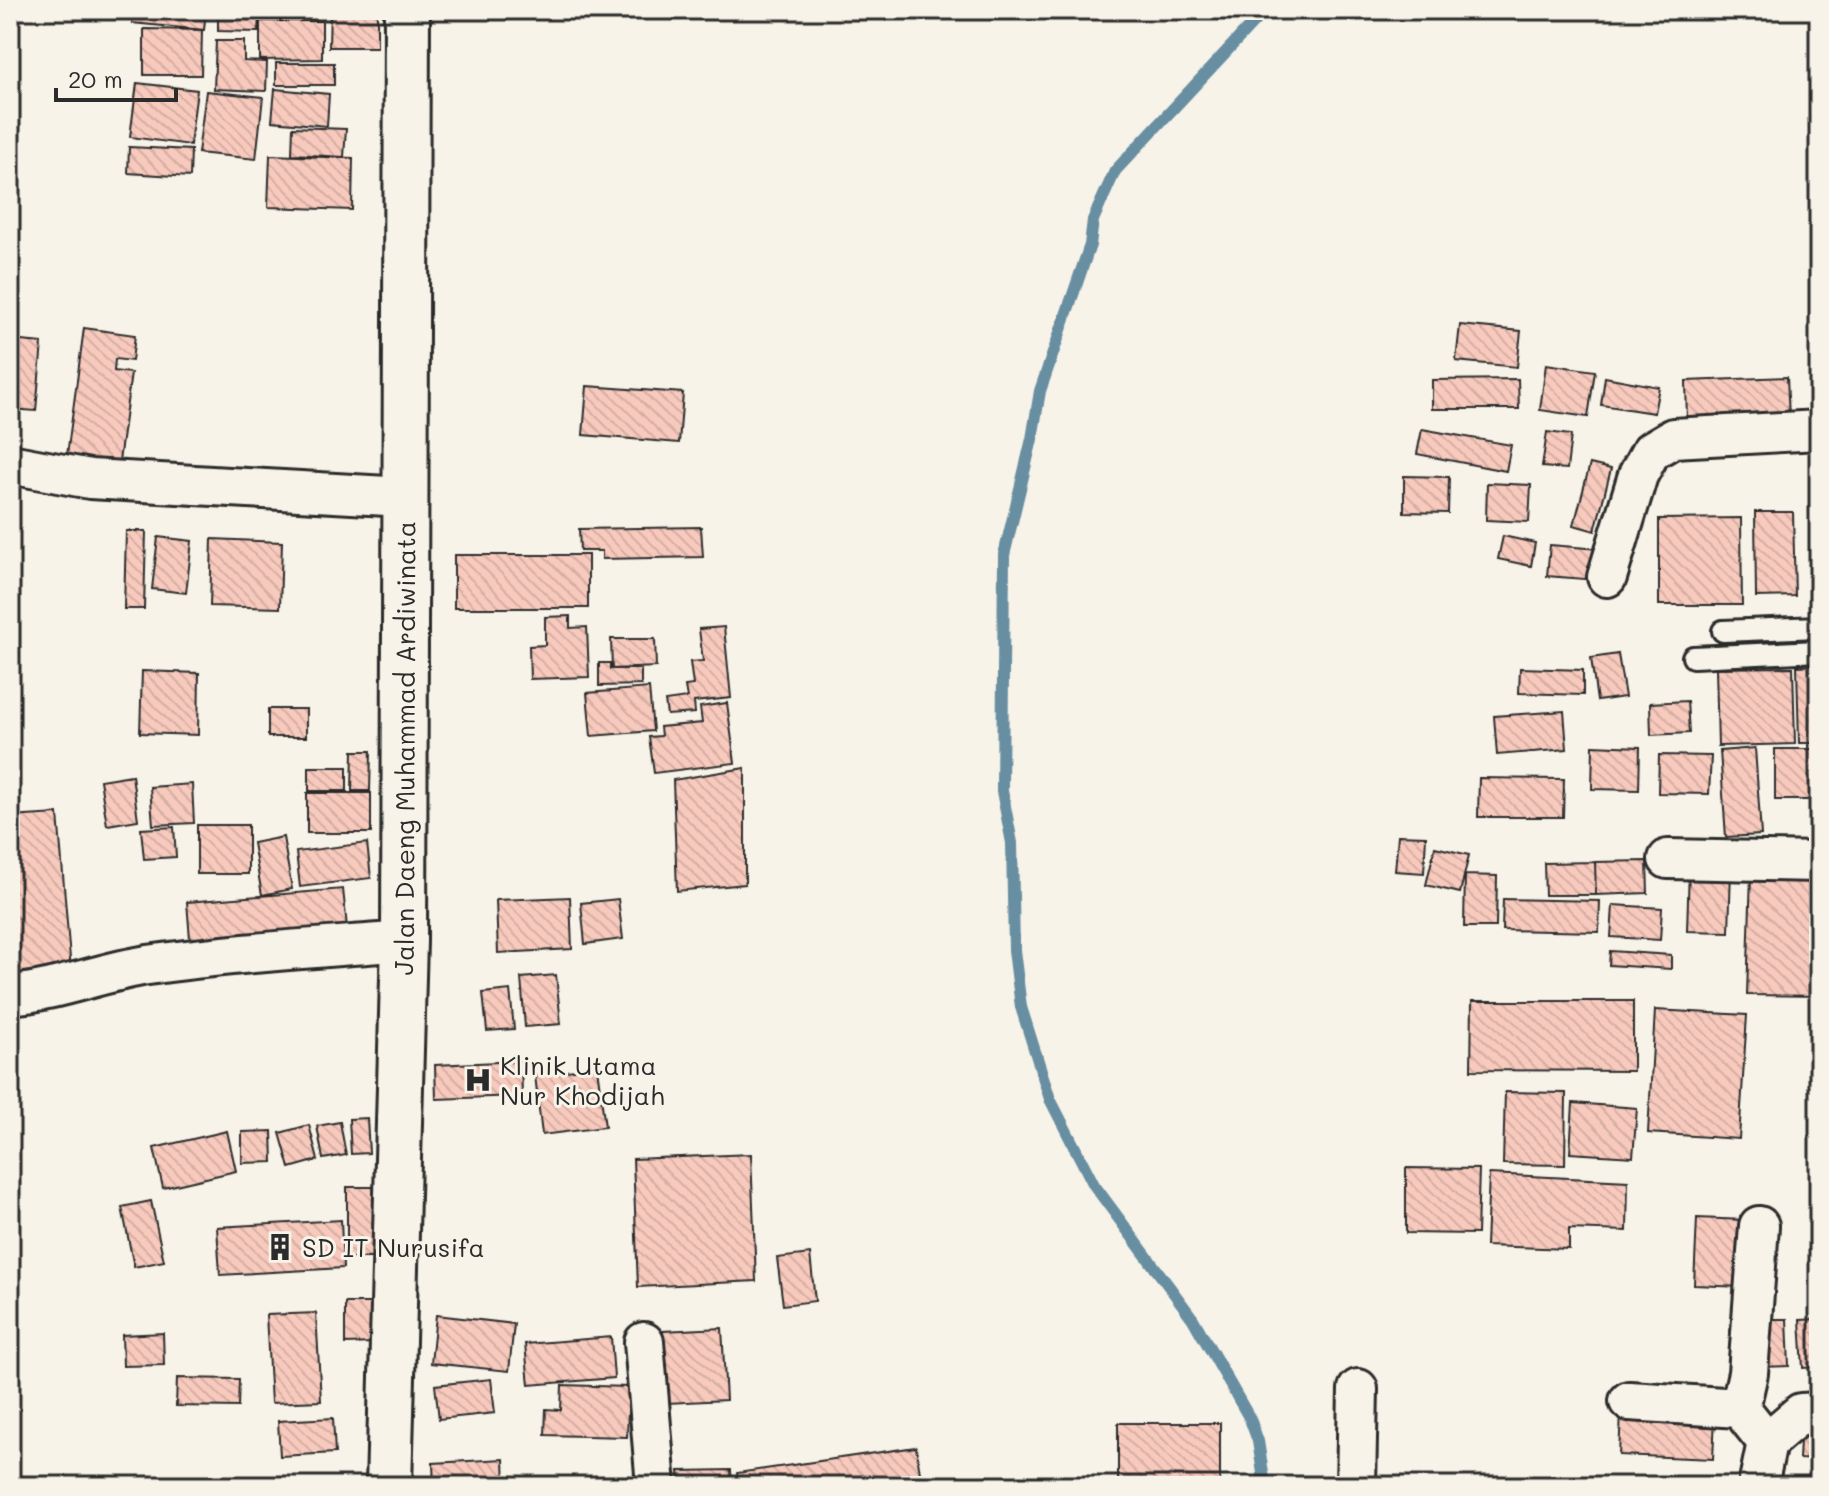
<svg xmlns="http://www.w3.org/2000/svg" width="1829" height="1496" font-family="Mali,sans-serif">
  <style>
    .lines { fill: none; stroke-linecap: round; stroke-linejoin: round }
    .stream { stroke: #688ea2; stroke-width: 12 }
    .building { fill: url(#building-back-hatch); stroke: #2b2b2b; stroke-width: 2 }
    .lane-casing { stroke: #2b2b2b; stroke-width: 26 }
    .street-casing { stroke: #2b2b2b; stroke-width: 44 }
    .secondary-casing { stroke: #2b2b2b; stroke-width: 50 }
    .lane { stroke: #f7f3e8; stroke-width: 20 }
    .street { stroke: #f7f3e8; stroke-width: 38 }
    .secondary { stroke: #f7f3e8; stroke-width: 44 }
    .labels { text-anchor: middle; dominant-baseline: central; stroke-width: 6; stroke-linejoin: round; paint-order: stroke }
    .street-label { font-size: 26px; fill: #2b2b2b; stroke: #f7f3e8 }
    .poi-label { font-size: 26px; fill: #2b2b2b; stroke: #f7f3e8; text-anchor: start }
  </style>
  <defs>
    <pattern id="building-back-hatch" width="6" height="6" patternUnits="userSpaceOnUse" patternTransform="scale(2)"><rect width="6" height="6" fill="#f8cabd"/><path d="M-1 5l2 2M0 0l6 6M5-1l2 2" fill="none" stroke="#d5aea3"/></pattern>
  </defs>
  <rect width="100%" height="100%" fill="#f7f3e8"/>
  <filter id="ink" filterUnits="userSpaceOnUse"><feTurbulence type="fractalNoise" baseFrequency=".0125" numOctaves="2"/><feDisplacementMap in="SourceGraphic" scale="16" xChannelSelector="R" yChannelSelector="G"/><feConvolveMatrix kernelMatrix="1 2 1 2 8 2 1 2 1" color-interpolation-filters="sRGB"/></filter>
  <g filter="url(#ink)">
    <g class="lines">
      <path class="stream" d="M1265,10l-150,161 -22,49 -3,25 -50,146 -8,48 -28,116 -2,236 10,52 2,107 7,57 29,92 44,86 99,134 57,100 8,22 7,45"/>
    </g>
    <path class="building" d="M71,10h46l-1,9 -46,-4z
      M134,10h72l-2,20 -72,-7z
      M218,10h56v7l-15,-1 -1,16 -40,-1z
      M282,10h40l-1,6 -39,-3z
      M330,10h47v37h-48z
      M260,21h62v38l-62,1z
      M144,29l58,1 -1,45h-57z
      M216,41h28v20l23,1 -1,29 -52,-2z
      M276,63h58v22h-58z
      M137,83l60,7 -7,55 -60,-8z
      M275,89l54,5 -2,32 -55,-5z
      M206,91l57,6 -7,62 -58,-6z
      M293,127l53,2 -2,28 -52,-3z
      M129,147l62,3 -1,27 -62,-4z
      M270,155l83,3 -1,52 -84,-3z
      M1460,325l61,6 -4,36 -61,-6z
      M84,328l51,7 -3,26 -17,-2 -1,12 17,2 -13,96 -52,-6z
      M10,340l32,3 -6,68 -26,-2z
      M1546,364l49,7 -7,46 -48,-7z
      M1605,377l54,10 -5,26 -53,-8z
      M1787,377l2,40 -102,4 -1,-40z
      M1518,379l1,30h-87v-29z
      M587,386l96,7 -4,50 -96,-8z
      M1422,429l89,16 -5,26 -89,-17z
      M1547,432l24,3 -4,34 -25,-2z
      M1811,442h8v53h-6z
      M1590,464l21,5 -16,62 -21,-6z
      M1404,476l45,1 -1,36 -44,-1z
      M1487,483l44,2 -2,37 -43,-2z
      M1755,512h38l2,84 -39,1z
      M1741,518l1,87h-83v-86z
      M701,527l2,30 -101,2v-8h-22l-1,-22z
      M126,531h20l-2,78h-20z
      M1503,536l32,7 -4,23 -33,-7z
      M158,537l34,4 -6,52 -34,-4z
      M212,539l70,3 -2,66 -70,-2z
      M1550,545l49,4 -2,31 -50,-4z
      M454,555h134v53h-134z
      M570,616v12l17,-1 2,50 -59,2 -1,-33 16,-1v-28z
      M724,627l7,71 -37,4 1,11 -28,2 -2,-14 22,-3 -2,-12 8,-1 -3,-23 13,-1 -4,-32z
      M611,639h44l1,28 -44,2z
      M1618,654l7,43 -28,4 -6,-43z
      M599,663h11v6h31v16l-42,1z
      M1819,665v78h-20l-2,-77z
      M1793,667l2,77 -77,2 -2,-78z
      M1520,668l63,2v25l-64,-2z
      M142,671l57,2 -1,62 -58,-2z
      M649,688l4,43 -62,5 -4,-43z
      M1687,701l2,32 -38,2 -1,-32z
      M727,703l8,60 -81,10 -5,-36 12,-1 -1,-9 42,-4 -2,-16z
      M268,709h38v28h-38z
      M1564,711l3,38 -70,6 -3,-39z
      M1593,745l47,2 -1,43 -47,-1z
      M1755,748l6,87 -35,2 -6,-86z
      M1775,749h44v51h-44z
      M353,751h18l-1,40h-18z
      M1659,755l52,1 -2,38 -51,-1z
      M309,767h38v24h-38z
      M745,768v116l-68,7 -4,-111z
      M132,775l6,45 -31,5 -7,-45z
      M1479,778l85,1 -1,38h-85z
      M192,784l2,39 -41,2 -3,-38z
      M307,793h64v40h-64z
      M58,814l14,169 -59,5 -3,-38v-133z
      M197,825h51v49h-51z
      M174,827l2,30 -32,2 -3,-30z
      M1398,835l28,1 -2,37 -29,-2z
      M283,837l9,52 -30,6 -9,-52z
      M367,843l4,35 -71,9 -4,-35z
      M1435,847l34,8 -9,38 -34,-8z
      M1647,861l1,32 -52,2 -1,-33z
      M1595,862l1,33h-51l-1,-32z
      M1689,868l42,1 -2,63 -42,-1z
      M1751,874l68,2v120l-72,-1z
      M1465,875l32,1 -1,51h-32z
      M343,889l5,48 -157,14 -4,-49z
      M570,897l2,52 -74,4 -2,-53z
      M618,899l5,40 -38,5 -4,-41z
      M1503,899l97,2 -1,31 -97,-2z
      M1613,905l49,3 -2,32 -49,-3z
      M1610,951l61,4v14l-62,-4z
      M556,975l5,49 -36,3 -4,-49z
      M510,990l4,39 -27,2 -4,-38z
      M1472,1001h161v70l-162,-1z
      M1655,1010l92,5 -8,124 -91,-6z
      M521,1061l1,35 -86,3 -1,-34z
      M597,1067l8,60 -63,8 -7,-60z
      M1505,1092l61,1 -1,72 -62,-1z
      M1573,1103l64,5 -4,49 -63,-4z
      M367,1118l2,35 -18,1 -2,-35z
      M340,1122l6,33 -23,4 -6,-33z
      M309,1125l9,35 -28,8 -10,-35z
      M227,1131l9,40 -73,17 -9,-40z
      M272,1131l1,31 -31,1v-31z
      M751,1154l5,127 -118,6 -5,-128z
      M1406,1168l73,1 -2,65 -71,-1z
      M1489,1174l139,7 -1,50 -58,-2v20l-83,-3z
      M347,1187h32v71h-32z
      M151,1201l13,60 -30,6 -12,-60z
      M1697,1218l48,2 -2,67 -49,-2z
      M341,1220l2,48 -123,7 -3,-48z
      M810,1254l5,47 -32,4 -6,-47z
      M345,1303h29l1,40 -30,1z
      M316,1313l5,88 -50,2 -5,-88z
      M436,1315l78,9 -5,47 -78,-8z
      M1761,1319h26l2,47 -26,1z
      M1819,1319v48l-16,1 -3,-48z
      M722,1328l4,72 -59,3 -4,-72z
      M163,1333l1,32 -41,1 -1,-31z
      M611,1337l3,41 -85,7 -4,-41z
      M177,1378l62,1 -1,28 -62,-1z
      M491,1379l4,34 -56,6 -4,-34z
      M562,1385l67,2 -2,50 -82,-2 1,-26 15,1z
      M1621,1412l94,5 -2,42 -94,-4z
      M333,1418l2,35 -55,3 -2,-35z
      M1118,1423h102v63h-102z
      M1801,1423l18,1v36l-20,-1z
      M916,1447l6,39h-183l-2,-13z
      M504,1459l1,27h-71l-1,-23z
      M731,1470l1,16h-52l-1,-15z"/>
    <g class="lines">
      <g class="lane-casing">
        <path id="lane" d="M1723,631l96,-4
          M1693,657l126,-6"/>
      </g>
      <g class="street-casing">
        <path id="street" d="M10,464l80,15 315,18
          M1607,577l31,-102 13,-24 22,-13 146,-8
          M1668,859l151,3
          M10,995c47,-4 91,-23 138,-30 85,-12 171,-17 256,-24
          M1759,1226l-11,147 -8,35 27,34
          M644,1342l12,144
          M1629,1401l111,7
          M1356,1486l2,-97
          M1758,1486l9,-44 34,-29 18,-1"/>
      </g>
      <g class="secondary-casing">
        <g id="secondary">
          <path id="s1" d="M389,1486l15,-545 3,-931"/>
        </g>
      </g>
      <use href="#lane" class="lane"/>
      <use href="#street" class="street"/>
      <use href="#secondary" class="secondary"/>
    </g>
  </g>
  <defs>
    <g id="hospital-bare" transform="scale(2.16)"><path d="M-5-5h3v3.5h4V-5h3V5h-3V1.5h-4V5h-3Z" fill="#2b2b2b" stroke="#f7f3e8" stroke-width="2.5" paint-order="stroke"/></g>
    <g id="building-bare" transform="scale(2.16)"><path d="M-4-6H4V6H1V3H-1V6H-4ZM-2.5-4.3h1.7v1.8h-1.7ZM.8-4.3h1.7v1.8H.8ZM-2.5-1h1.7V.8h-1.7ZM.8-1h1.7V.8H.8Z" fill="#2b2b2b" stroke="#f7f3e8" stroke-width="2.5" paint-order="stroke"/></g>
  </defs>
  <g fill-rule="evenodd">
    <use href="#hospital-bare" x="478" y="1080"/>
    <use href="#building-bare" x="280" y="1247"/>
  </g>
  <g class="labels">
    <g class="street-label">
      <text stroke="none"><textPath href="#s1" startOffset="738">Jalan Daeng Muhammad Ardiwinata</textPath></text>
    </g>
    <g class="poi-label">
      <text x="500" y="1065">Klinik Utama<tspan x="500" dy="30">Nur Khodijah</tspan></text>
      <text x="302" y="1247">SD IT Nurusifa</text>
    </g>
  </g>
  <rect width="1829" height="1496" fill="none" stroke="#f7f3e8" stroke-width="40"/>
  <rect x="20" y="20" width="1789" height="1456" fill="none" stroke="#2b2b2b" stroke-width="3" filter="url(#ink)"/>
  <path d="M56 88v12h120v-12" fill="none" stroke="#2b2b2b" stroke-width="4"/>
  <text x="68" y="88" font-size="24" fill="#2b2b2b" stroke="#f7f3e8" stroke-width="6" paint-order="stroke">20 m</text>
</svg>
